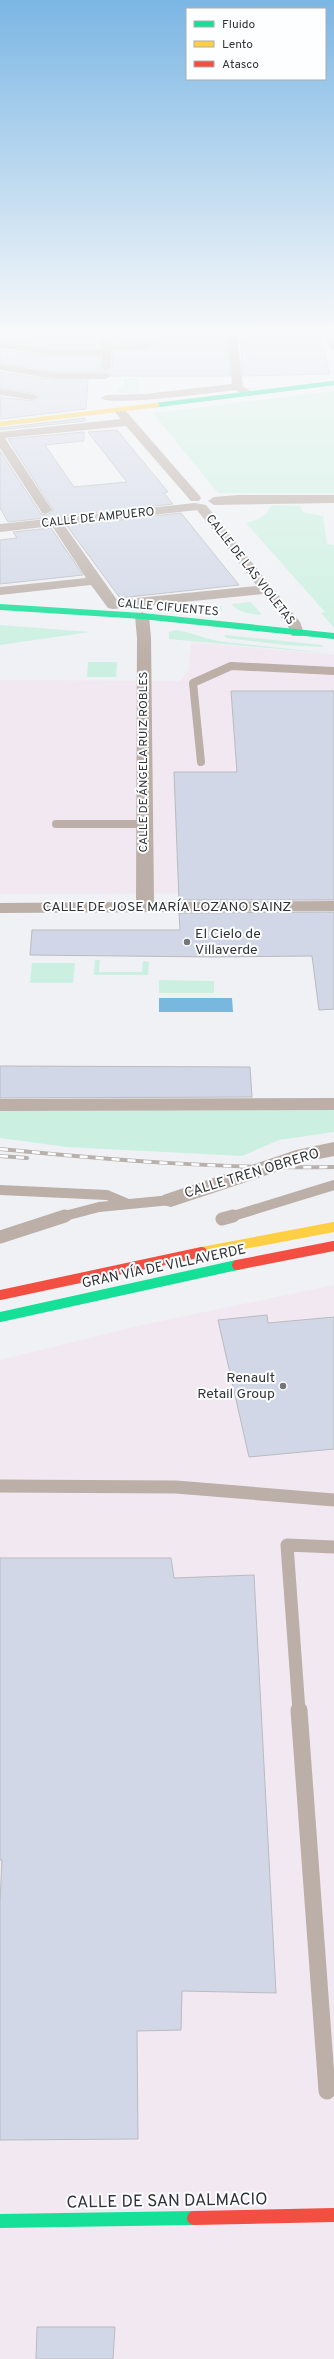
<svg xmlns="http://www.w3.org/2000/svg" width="334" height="2359" font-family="Overpass,sans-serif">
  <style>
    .industrial { fill: #f1e8f2 }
    .green { fill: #cbf0e1 }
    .water { fill: #79b8de }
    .building { fill: #d1d7e7; stroke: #babbbd }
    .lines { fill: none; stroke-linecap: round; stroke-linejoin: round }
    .lane-far3 { stroke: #bbafa8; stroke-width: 8 }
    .lane-far2 { stroke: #bbafa8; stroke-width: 10 }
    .lane-far1 { stroke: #bbafa8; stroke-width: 13 }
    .lane { stroke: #bbafa8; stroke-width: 17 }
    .street { fill: #bbafa8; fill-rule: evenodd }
    .fast-far3 { stroke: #16e098; stroke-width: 4.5 }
    .fast-far2 { stroke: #16e098; stroke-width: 6 }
    .fast-far1 { stroke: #16e098; stroke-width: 10 }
    .fast { stroke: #16e098; stroke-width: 14 }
    .slow-far1 { stroke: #ffcf43; stroke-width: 4.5 }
    .slow { stroke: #ffcf43; stroke-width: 10 }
    .jam-far1 { stroke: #f24e42; stroke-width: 10 }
    .jam { stroke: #f24e42; stroke-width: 14 }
    .rail-casing { stroke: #b7b0ac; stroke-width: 4 }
    .rail { stroke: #fdfeff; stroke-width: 2.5; stroke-dasharray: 8; stroke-linecap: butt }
    .poi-dot { fill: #747677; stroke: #fdfeff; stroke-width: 1.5 }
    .labels { text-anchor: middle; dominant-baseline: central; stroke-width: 4; stroke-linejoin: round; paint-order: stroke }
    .far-street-label { font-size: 12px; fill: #323334; stroke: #fdfeff }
    .street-label { font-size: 14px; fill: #323334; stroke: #fdfeff }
    .poi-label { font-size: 14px; fill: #323334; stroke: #fdfeff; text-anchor: start }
    .near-street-label { font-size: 17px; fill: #323334; stroke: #fdfeff }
  </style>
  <rect width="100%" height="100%" fill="#eff1f4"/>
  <path class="industrial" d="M191,642l143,13v238l-334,1v-214l180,1 9,-11z
    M334,1285v1074h-334v-999l142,-35z"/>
  <path class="green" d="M124,378h15v15h-21l1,-6 5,-1z
    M334,391v102h-116l-65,-80z
    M271,505l29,1 3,6 20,4 4,28 7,1v83l-13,-15 4,-1 -79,-89c10,-3 22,-7 25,-18z
    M251,602l11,13c-10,-1 -25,-2 -30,-11z
    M221,606l1,4 -25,4 -31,-3z
    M0,625l90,7 -90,13z
    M176,630c15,2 26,8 42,11l116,13 -165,-15v-7z
    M224,635l98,10 2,2 -39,-2 -59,-7z
    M88,662h29l-1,15h-29z
    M95,960h5l-1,12h43l1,-11 6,1 -1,13h-54z
    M32,963h43l-2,20h-43z
    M159,980l55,1v12h-55z
    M334,1109v23l-55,8 -37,16 -175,-9 -67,-9v-27z"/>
  <path class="water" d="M159,998h73l1,14h-74z"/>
  <path class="building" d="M77,333h25l-1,15h-49l-52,-7v-6h77z
    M114,333h26l2,9h-28z
    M240,333h79l11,41 -87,2z
    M226,337l4,39h-118l-6,-4h-51l-55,-9v-13l52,6h48v11l7,4 5,-4 1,-16 34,-1 7,-4v-8z
    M0,372l55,8h33l-2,29 -85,10 -1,-22 33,4 6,-5 -6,-3 -33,-5z
    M85,418v3l-85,9v-2z
    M117,430l51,62 -4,1 9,11 -165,18 -8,-14v-57l41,63 6,1 6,-5 -45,-71 76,-7v9l-39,4 29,42 53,-5 -39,-50z
    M181,513l58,72 -119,13 -53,-72z
    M51,528l32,47 -83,9v-44l17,-2 -4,-6z
    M231,691h103v209h-155l-5,-128h63z
    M334,912v97l-15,1 -7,-54 -98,1 -184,-2 2,-25h148l-1,-17z
    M0,1066l250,1 2,30 -252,1z
    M267,1315l1,8 66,-6v132l-85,8 -31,-137z
    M0,1558h171l3,20 80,-3 22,418 -94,-2 -1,39 -44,1 1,108 -138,1v-238l2,-42h-2z
    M37,2327h78l-2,32h-77z"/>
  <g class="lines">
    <path class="lane-far3" d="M201,762l-8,-79 38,-17 103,5
      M56,824h88"/>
    <path class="lane-far2" d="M0,1190l107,5 19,8
      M61,1217l38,-10 72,-7
      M230,1217l104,-32"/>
    <path class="lane-far1" d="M222,1219l11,-3
      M0,1237l65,-21
      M0,1486l176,1 158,13
      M299,1711l-12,-166 47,2"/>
    <path class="lane" d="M299,1710l28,381"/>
    <path class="street" d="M103,333h10l-1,11 31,-1v-10h10v12l-7,4 -34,1 -1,17 -5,3 -5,-3 1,-12h-50l-52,-7v-6l52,7h50z
      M227,333h10l6,53 9,6v4h-8l-8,-6c-18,2 -128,17 -135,8l5,-3 38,-1 88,-10z
      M326,333h8v17l-5,-3z
      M0,364l55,9h51l5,3 -5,3h-51l-55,-9z
      M0,389l33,5 5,3 -5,3 -33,-5z
      M120,408l4,1 75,86 2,3 -2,3h-8l-65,-75 -121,12 47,72 -6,4 -4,-1 -42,-65v-16l121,-13 -7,-8z
      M238,495h96v8l-120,2 -6,-4 6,-4z
      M195,503l11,2 94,117 4,11 -2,3h-10l-4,-10 -25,-32 -150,15 -5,-1 -17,-23 -91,10v-8l86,-9 -34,-52 -52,6v-8zM197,510l60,76 -140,14 -53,-75z
      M142,612l7,4 2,22 3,264 180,-1v10l-334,2v-10l136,-1 1,-264 -2,-22z
      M334,1098v12l-334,1v-12z
      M334,1142v14l-25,5 -138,46 -8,-2 -3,-5 3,-5 133,-45z"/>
    <path class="fast-far3" d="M157,405l177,-22"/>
    <path class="fast-far2" d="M0,607l142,9 192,20"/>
    <path class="fast-far1" d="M0,1317l237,-52"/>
    <path class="fast" d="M0,2221l194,-3"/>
    <path class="slow-far1" d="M0,424l157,-19"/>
    <path class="slow" d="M202,1252l132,-25"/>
    <path class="jam-far1" d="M237,1265l97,-19
      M0,1295l202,-43"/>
    <path class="jam" d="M194,2218l140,-3"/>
    <g class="rail-casing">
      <path id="rail" d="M0,1149c111,11 222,20 334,18
        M0,1156l27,2"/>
    </g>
    <use href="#rail" class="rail"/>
  </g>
  <linearGradient id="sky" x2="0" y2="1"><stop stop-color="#7bb6e4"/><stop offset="0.5" stop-color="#f8f9fa"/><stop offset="1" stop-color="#f8f9fa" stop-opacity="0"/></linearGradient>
  <rect width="334" height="663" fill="url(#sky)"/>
  <g class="poi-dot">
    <circle cx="187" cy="942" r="4"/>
    <circle cx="283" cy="1386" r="4"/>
  </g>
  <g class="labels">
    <g class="far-street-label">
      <text transform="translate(98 518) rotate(-6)">CALLE DE AMPUERO</text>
      <text transform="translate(250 570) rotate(52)">CALLE DE LAS VIOLETAS</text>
      <text transform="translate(168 608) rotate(5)">CALLE CIFUENTES</text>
      <text transform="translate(144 762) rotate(-90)">CALLE DE ÁNGELA RUIZ ROBLES</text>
    </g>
    <g class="street-label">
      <text x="167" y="907">CALLE DE JOSE MARÍA LOZANO SAINZ</text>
      <text transform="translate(252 1174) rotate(-17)">CALLE TREN OBRERO</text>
      <text transform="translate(164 1267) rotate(-12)">GRAN VÍA DE VILLAVERDE</text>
    </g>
    <g class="poi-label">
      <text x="195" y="934">El Cielo de<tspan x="195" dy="16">Villaverde</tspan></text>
      <text x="275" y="1378" text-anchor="end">Renault<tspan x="275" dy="16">Retail Group</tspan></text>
    </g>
    <g class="near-street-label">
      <text transform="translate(167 2202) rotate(-1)">CALLE DE SAN DALMACIO</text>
    </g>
  </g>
  <rect x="186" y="8" width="140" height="72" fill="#fdfeff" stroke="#acadae"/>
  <rect x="194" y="21" width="20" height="6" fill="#16e098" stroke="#acadae"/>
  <text x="222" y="28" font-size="12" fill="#323334">Fluido</text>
  <rect x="194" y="41" width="20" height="6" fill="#ffcf43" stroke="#acadae"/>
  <text x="222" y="48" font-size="12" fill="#323334">Lento</text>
  <rect x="194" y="61" width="20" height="6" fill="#f24e42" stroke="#acadae"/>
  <text x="222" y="68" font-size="12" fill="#323334">Atasco</text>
</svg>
